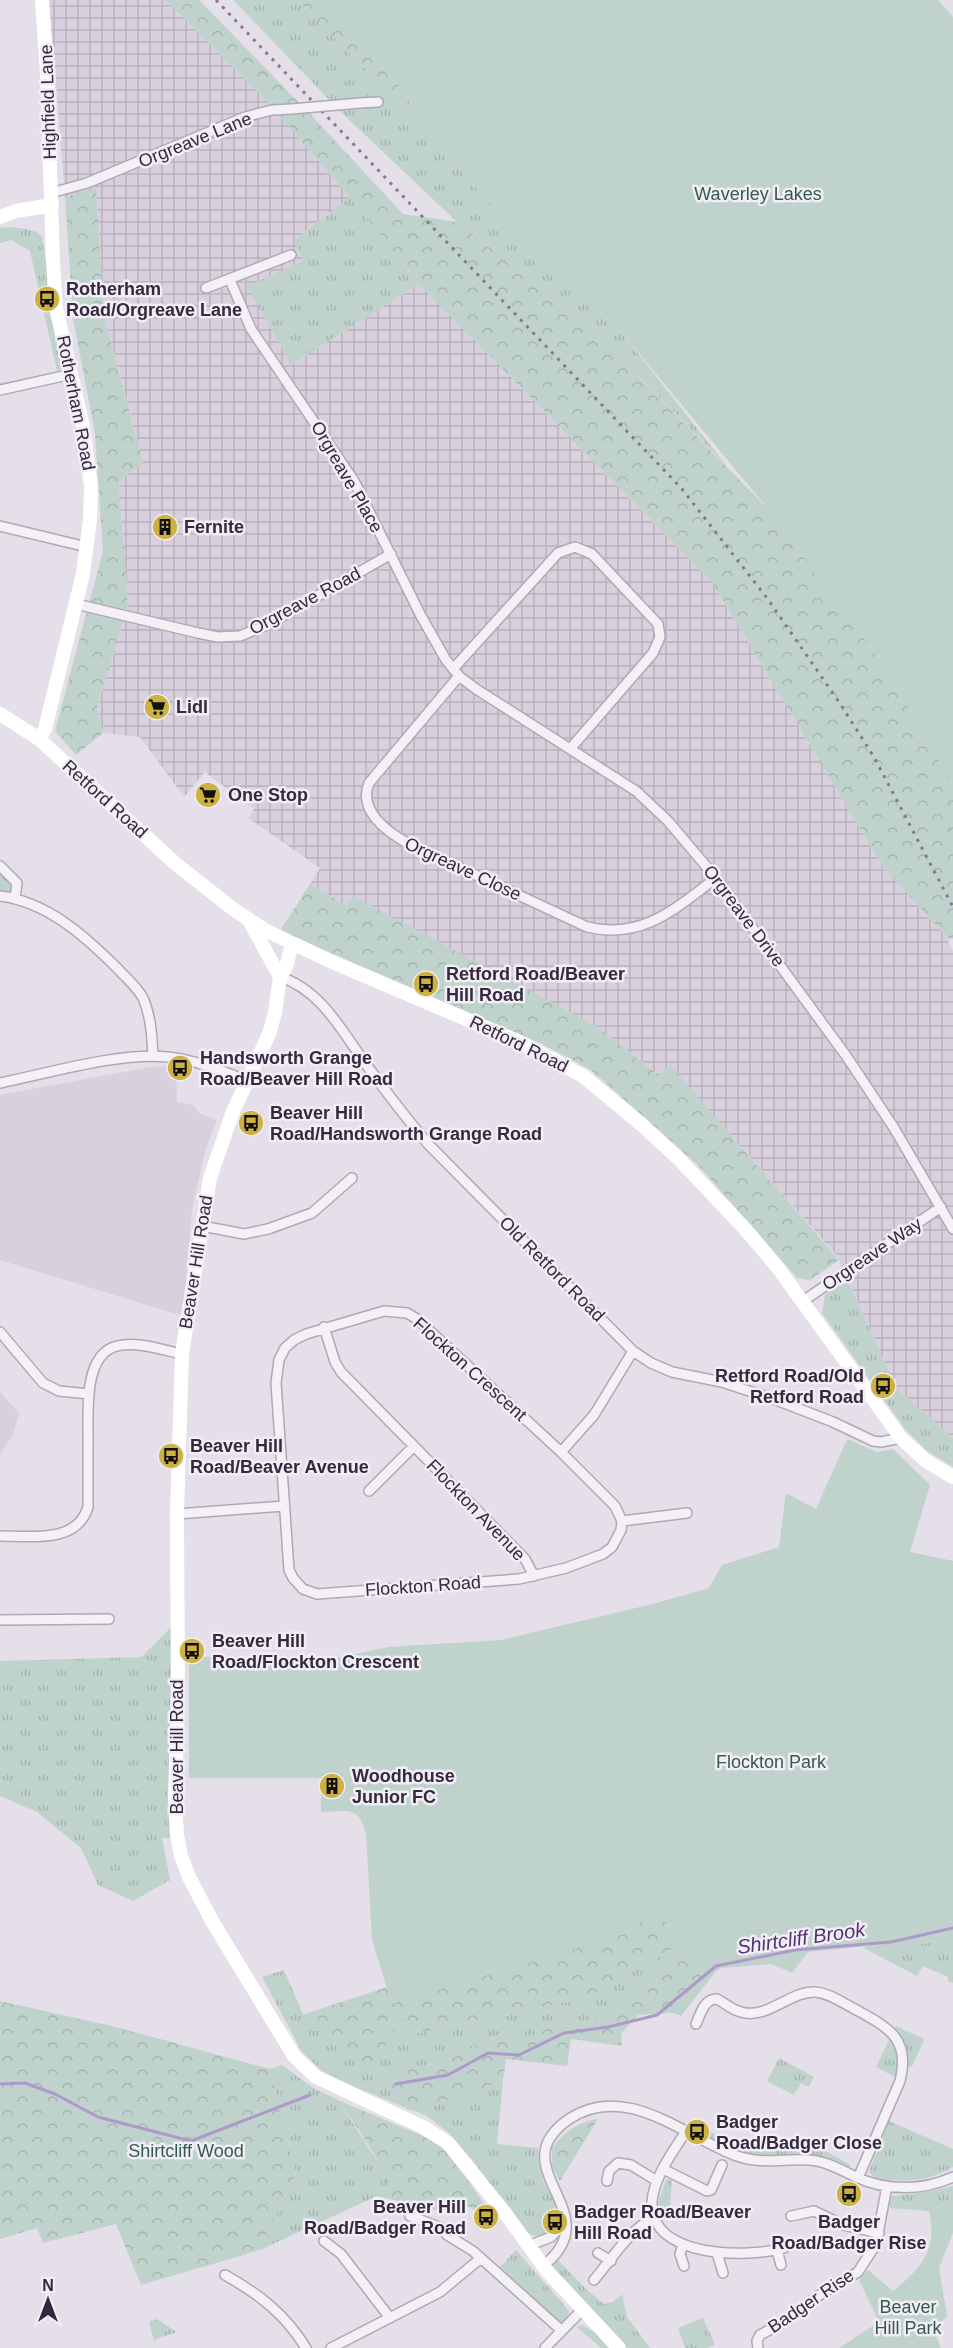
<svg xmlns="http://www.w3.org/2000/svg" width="953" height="2348" font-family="Helvetica,sans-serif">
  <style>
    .built { fill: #d8d1dd }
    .industrial { fill: url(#industrial-grid) }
    .grass { fill: url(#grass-tufts) }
    .forest { fill: url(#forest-crowns) }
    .park { fill: #c0d2cc }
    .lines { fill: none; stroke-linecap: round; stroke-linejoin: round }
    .stream { stroke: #af99c8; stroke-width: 3 }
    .street-casing { stroke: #b0a8b5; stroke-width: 12 }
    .street { stroke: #f4f1f6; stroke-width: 9 }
    .secondary { stroke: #fff; stroke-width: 14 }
    .rail { stroke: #877891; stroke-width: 3; stroke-dasharray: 3 6; stroke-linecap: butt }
    .street-bridge-casing { stroke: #b0a8b5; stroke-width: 12; stroke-linecap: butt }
    .street-bridge { stroke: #f4f1f6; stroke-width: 9 }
    .labels { text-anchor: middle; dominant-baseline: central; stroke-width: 5; stroke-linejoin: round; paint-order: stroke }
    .street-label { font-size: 18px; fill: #35283f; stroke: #f2eef6 }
    .park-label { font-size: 18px; fill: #355a52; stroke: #f2eef6 }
    .poi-label { font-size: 18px; font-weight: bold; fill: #35283f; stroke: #f2eef6; text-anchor: start }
    .water-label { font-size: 20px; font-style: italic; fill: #533272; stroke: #f2eef6 }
  </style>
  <defs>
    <pattern id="industrial-grid" width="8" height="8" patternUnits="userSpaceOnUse" patternTransform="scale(1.5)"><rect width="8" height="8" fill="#d8d1dd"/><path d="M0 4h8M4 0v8" fill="none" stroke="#bab3bf"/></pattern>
    <pattern id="grass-tufts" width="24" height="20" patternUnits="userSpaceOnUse" patternTransform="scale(1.5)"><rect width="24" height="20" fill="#c0d2cc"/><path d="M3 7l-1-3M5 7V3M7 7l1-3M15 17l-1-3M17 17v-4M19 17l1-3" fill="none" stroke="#a6b4b0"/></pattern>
    <pattern id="forest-crowns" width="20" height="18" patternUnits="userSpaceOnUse" patternTransform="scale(1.5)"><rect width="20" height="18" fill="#c0d2cc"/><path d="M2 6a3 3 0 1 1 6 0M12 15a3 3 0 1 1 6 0" fill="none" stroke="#a6b4b0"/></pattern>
  </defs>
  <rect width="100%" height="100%" fill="#e4dfe8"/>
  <path class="built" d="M156,1066l20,1 1,35 16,3 6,8 18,7 -11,28 -14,61 -9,107 -183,-56v-165z
    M0,1392l19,21 -6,22 -13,19z"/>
  <path class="industrial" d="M49,0h116l98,97 87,100 -55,43 8,21 -12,104 128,-81 293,298 170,283 65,73 6,13v487l-56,-49 -60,-133 -166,-189 -13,8 -60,-48 -246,-130 -6,8 -36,-21 10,-16 -72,-50 6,-9 -49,-37 -21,25 -44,-60 -37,-4 -6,-25 31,-102 -9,-123 24,-22 -39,-145 -8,-127 -31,8z"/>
  <path class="grass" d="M233,0h64l127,129 95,107 99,92 109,138 -145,-147 -125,-97 -116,-110z
    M350,197l69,87 -128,81 -44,-79 56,-25 -8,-21z
    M12,227c11,2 23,1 30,10l21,132 -6,2 -27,-120 -19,-11 -11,3v-15z
    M0,871l13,13 1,6 -3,2 -11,-1z
    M847,1279l50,110 56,49v29l-27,-17 -21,-21 -83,-116 3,-18z
    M171,1627l-1,174 3,37h-11l8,42 -37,21 -35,-16 -17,-37 -44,-36 -37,-16v-135l142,-4z
    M937,1941l16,1v41l-5,-2v-4l-25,-11 -6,10 -55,-29 24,-3 11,5z
    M672,1949l11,5 -8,13 -76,52 -34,4 -45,17 -19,-6 -55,27 -68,15 85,20 40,-15 -6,63 41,4c1,12 2,23 6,34 7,15 24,37 4,51 -9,6 -18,2 -26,-4l-47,-66 -26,-30 -22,-17 -70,-28 -35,-17 -20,-19 -40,-75 22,-7 26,61 15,-1 46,38 31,-51 12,17 176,-37z
    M896,2026l28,13 -11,26 -18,12 -19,-10z
    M779,2058l35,19 -5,10 -8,-4 -7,12 -27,-14z
    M282,2065l30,22 26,13 40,62 12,25 -1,12 -12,-3 -117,54 36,-77 -26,-104z
    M889,2121l64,28v18c-29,16 -45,14 -77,12l-7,-7z
    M704,2128l22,12 42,9 5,-10 20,9h13l3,-6 42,23 -2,3c-17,-6 -32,-13 -50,-13 -16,0 -31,4 -47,1 -19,-4 -35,-13 -52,-22z
    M666,2179l6,1 -3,41 -10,-5 -1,-12z
    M953,2186v14l-24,11 -39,-3 -1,-7 3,-5 41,-5z
    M516,2250l53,61 -1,8 -6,3 -8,-3 -54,-52z
    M557,2259l30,31 17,14 9,-2 9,-8 5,23 23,31h-25l-69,-72 -3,-9z
    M703,2318l12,27 -8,3h-22l-7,-20z
    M157,2319l20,13 -23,8 -5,-18z
    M582,2325l14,8 12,15h-7l-24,-21z"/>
  <path class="forest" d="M165,0h34l113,116 91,98 54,8 125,97 187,191 115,155 69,120v154l-6,-1 -65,-73 -170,-283 -293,-298 -69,-87 -87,-100z
    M297,0h23l85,93 19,36z
    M96,188l8,128 39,146 -24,21 9,123 -31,102 6,25 -27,22 -21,-24 48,-180 -8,-117 -22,-116 -8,-121z
    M310,884l36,21 7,-9 245,131 60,48 13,-9 168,194 -29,20 -13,-2 -98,-112 -108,-96 -49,-26 -262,-113z
    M645,1908l23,15 9,16 -5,10 -82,48 -176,37 -12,-16 -31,51 -46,-38h-15l-8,-16 85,-28 5,17z
    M683,1954l33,17 -35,45 -8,-3 -35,2 -17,19 1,12 -51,-7 -4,27 -61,-7 -3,22 -40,15 -55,14 -31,-34 69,-15 56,-27 18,5 45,-16 34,-4 76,-52z
    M0,2001l116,26 154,42 26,104 -36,77 -119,35 -25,-61 -73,19 -6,-15 -37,11z
    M338,2100l87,37 17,10 27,35 30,44 -31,-20 -9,9 -70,-16c1,-31 -34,-73 -51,-99z
    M598,2119l-38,62 -8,-14v-19c13,-16 25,-26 46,-29z"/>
  <path class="park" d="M320,0h618l15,17v768l-69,-120 -115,-155 -151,-182 -99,-92 -95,-107 -19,-36z
    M847,1439l30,13 16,-3 37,36 -20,67 43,9v381l-17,-1 -39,8 -11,-5 -78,8 -16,21 -21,-9 -50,4 -5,3 -44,-22 5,-10 -9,-16 -23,-14 -10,22 -243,73 -20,-64 -6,-107c-9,-29 -18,-21 -45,-21v-34h-132v-122l130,6 69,-15 113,-7 152,-36 56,-16 13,-23 57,-18 7,-54 30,16z
    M953,2200v33l-14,35 8,48 -13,15 7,17h-102l40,-26 -20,-42 9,-10 25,21c29,-23 45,-42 36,-80z"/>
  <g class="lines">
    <path class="stream" d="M0,2084l25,-1 30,11 43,23 93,24 119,-46
      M396,2084l52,-9 40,-22 31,2 45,-22 44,-6 49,-12 59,-49 79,-16 96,-8 62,-14"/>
    <g class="street-casing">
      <path id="street" d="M360,103l18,-1
        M51,193l36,-10 158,-66 27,-7 20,-1
        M230,280l21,49 103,152 67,135 25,44 13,16 17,13 160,102 32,30 48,57 131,179 47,71 59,101
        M206,288l85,-33
        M0,390l72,-16
        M0,526l87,21
        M76,604l122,29 20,4 22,-1 27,-11 124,-71
        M453,669l105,-116 17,-6 17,7 66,70 2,13 -7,16 -83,96
        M459,676l-90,107c-11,27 17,48 38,60l180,84c55,13 88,-18 129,-49
        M0,866l17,17 -2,15
        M0,896c48,6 86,41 119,74 8,9 18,17 24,28 8,18 9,39 10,58
        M280,977c43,13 65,60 91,94 18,25 37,49 57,73l205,207 18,12 21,9 50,10 54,18 57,22 40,19 8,1 20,-4
        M0,1083c50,-10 118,-31 168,-26 28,3 54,14 80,24
        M202,1226l42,8 24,-5 44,-16 40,-35
        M803,1301l138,-94
        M384,1311l23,2 10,6 144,133 54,54 7,15 -1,9 -9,17 -9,7 -37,14 -47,11 -202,15 -14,-5 -10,-11 -4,-8 -13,-187 3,-23 6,-12 9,-8 12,-6z
        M324,1327l11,35 6,10 184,187 9,17
        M0,1332l43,51 16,8 30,3
        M561,1452l33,-37 39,-64
        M369,1491l45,-45
        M177,1514l107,-8
        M622,1521l65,-8
        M0,1536c31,0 77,8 88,-29 0,-20 0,-40 0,-61 1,-27 -7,-91 29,-100 20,-5 46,4 65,8
        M0,1620l109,-1
        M696,2024c5,-11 8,-25 21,-25 8,4 15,11 24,13 26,8 49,-21 74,-20 14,1 26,10 38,16 34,19 58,29 47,73l-42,97
        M686,2131c-13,21 -32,45 -34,71 -2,57 96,56 132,46
        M663,2169l44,22 4,-1 11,-25
        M607,2181l2,-10 9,-8 13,2 26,16
        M410,2216l32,12 5,7 26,16 89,80
        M791,2216l23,-5 29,14 36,8
        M324,2241l17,13 49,64
        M683,2244l-3,10 4,12
        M528,2246l23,-9 11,-12 3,-8
        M777,2250l4,15
        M598,2253l13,8
        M717,2253l6,20
        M543,2266c69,-54 -45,-98 26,-147 57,-38 116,18 168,37 25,9 47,2 72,4 17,1 32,10 47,17 30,14 67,14 97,0
        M225,2275c34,19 60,39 81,73
        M594,2280c14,-16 40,-57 61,-61
        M331,2348l109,-56 41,-34
        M545,2348l38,-39
        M758,2348l-1,-7 3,-6 20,-11 38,-28 40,-24 18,-28 11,-58"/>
    </g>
    <use href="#street" class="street"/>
    <path class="secondary" d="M0,217l16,-6 36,-6
      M0,714l39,25 137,125 57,45 32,21 65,31 194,83 59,32 58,48 38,35 67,71 32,38 123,170 25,23 27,16
      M39,739l6,-10 38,-155 7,-54 1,-33 -8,-61 -27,-118 -3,-47 -6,-187 -5,-74
      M250,922l30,55
      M292,944l-6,23 -6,10 -5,36 -6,21 -37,80 -22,64 -28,176 -5,160 1,176 -3,110 2,35 4,21 8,21 23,44 82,135 22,21 107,50 25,16 57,70 42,58 72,77"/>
    <path class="rail" d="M216,0l466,489 85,109 72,104 35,55 79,150"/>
    <g class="street-bridge-casing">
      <path id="street-bridge" d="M292,109l68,-6"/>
    </g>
    <use href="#street-bridge" class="street-bridge"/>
  </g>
  <defs>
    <g id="bus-disc" transform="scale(1.35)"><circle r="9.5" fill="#cdb243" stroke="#f2eef6"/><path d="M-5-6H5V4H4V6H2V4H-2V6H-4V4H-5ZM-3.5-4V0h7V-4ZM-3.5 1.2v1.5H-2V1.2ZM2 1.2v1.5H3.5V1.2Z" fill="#111"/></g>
    <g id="building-disc" transform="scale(1.35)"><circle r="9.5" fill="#cdb243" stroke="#f2eef6"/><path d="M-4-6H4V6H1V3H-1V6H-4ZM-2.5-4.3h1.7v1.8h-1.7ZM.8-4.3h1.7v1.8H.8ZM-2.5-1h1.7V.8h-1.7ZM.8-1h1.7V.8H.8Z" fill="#111"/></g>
    <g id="supermarket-disc" transform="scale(1.35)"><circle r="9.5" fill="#cdb243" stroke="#f2eef6"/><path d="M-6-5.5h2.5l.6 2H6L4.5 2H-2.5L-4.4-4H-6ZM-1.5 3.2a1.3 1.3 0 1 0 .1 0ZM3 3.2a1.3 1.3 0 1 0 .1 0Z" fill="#111"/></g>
  </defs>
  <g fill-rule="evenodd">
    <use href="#bus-disc" x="47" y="299"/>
    <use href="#building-disc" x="165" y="527"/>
    <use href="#supermarket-disc" x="157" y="707"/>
    <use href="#supermarket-disc" x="208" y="795"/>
    <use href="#bus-disc" x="426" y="984"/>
    <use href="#bus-disc" x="180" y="1068"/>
    <use href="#bus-disc" x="251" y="1123"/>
    <use href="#bus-disc" x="883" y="1386"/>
    <use href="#bus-disc" x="171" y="1456"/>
    <use href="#bus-disc" x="192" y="1651"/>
    <use href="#building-disc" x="332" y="1786"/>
    <use href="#bus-disc" x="697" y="2132"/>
    <use href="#bus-disc" x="849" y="2194"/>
    <use href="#bus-disc" x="486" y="2217"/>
    <use href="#bus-disc" x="555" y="2222"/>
  </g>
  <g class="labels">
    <g class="street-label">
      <text transform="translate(48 102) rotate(-92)">Highfield Lane</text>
      <text transform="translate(195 140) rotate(-22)">Orgreave Lane</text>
      <text transform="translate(76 403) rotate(79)">Rotherham Road</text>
      <text transform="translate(347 477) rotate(60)">Orgreave Place</text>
      <text transform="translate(305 601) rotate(-28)">Orgreave Road</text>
      <text transform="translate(105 799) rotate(42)">Retford Road</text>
      <text transform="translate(463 869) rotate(25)">Orgreave Close</text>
      <text transform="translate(744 916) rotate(53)">Orgreave Drive</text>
      <text transform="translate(519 1044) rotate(26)">Retford Road</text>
      <text transform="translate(872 1254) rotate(-34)">Orgreave Way</text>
      <text transform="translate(196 1262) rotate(-81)">Beaver Hill Road</text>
      <text transform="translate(552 1269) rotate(45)">Old Retford Road</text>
      <text transform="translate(470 1369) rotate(42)">Flockton Crescent</text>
      <text transform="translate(476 1510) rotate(46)">Flockton Avenue</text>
      <text transform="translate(423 1586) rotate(-4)">Flockton Road</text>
      <text transform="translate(177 1747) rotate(-90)">Beaver Hill Road</text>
      <text transform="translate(811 2301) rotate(-34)">Badger Rise</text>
    </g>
    <g class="park-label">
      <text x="758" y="194">Waverley Lakes</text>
      <text x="771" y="1762">Flockton Park</text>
      <text x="186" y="2151">Shirtcliff Wood</text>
      <text x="908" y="2307">Beaver<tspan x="908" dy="21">Hill Park</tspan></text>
    </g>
    <g class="poi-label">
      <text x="66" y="289">Rotherham<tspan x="66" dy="21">Road/Orgreave Lane</tspan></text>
      <text x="184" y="527">Fernite</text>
      <text x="176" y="707">Lidl</text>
      <text x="228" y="795">One Stop</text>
      <text x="446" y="974">Retford Road/Beaver<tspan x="446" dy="21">Hill Road</tspan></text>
      <text x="200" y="1058">Handsworth Grange<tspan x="200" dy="21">Road/Beaver Hill Road</tspan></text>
      <text x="270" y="1113">Beaver Hill<tspan x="270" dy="21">Road/Handsworth Grange Road</tspan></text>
      <text x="864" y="1376" text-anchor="end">Retford Road/Old<tspan x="864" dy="21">Retford Road</tspan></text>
      <text x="190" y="1446">Beaver Hill<tspan x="190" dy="21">Road/Beaver Avenue</tspan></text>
      <text x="212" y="1641">Beaver Hill<tspan x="212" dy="21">Road/Flockton Crescent</tspan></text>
      <text x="352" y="1776">Woodhouse<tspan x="352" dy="21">Junior FC</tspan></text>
      <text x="716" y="2122">Badger<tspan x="716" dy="21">Road/Badger Close</tspan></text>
      <text x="466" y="2207" text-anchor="end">Beaver Hill<tspan x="466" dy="21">Road/Badger Road</tspan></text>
      <text x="574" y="2212">Badger Road/Beaver<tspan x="574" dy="21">Hill Road</tspan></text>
      <text x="849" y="2222" text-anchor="middle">Badger<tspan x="849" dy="21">Road/Badger Rise</tspan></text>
    </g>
    <g class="water-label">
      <text transform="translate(801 1938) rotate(-8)">Shirtcliff Brook</text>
    </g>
  </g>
  <g transform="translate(48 2300)" stroke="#f2eef6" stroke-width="4.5" paint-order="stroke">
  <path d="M0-4.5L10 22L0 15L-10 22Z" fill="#35283f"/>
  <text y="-9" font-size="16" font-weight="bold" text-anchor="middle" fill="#35283f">N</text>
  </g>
</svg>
